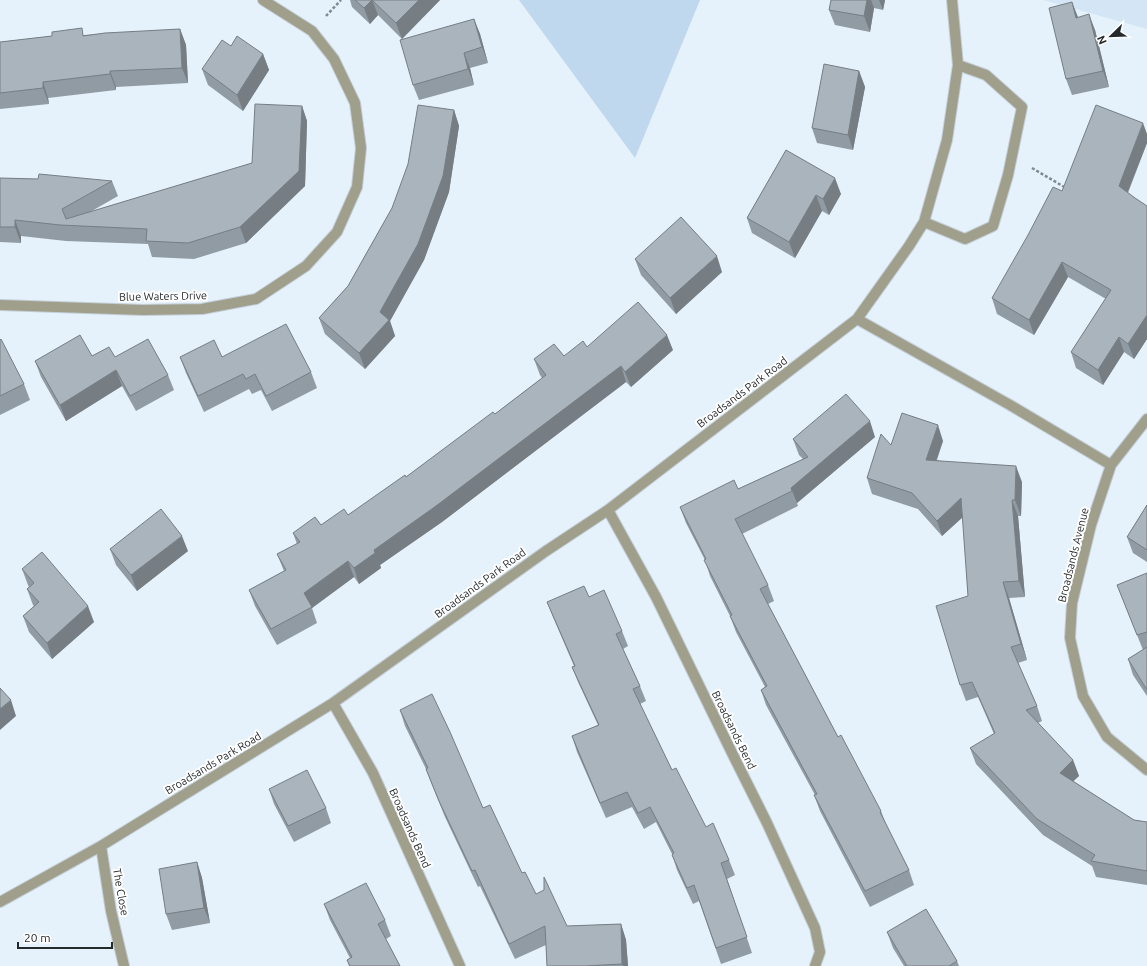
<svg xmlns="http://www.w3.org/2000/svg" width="1147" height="966" font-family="Ubuntu,sans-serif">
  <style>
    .built { fill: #d4e6f5 }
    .green { fill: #c0d8ed }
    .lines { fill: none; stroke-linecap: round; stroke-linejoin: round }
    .street-casing { stroke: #c2cdd6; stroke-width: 12 }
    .path { stroke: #818990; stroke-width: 2.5; stroke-dasharray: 3 2; stroke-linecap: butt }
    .street { stroke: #a09f8b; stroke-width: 10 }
    .wall { fill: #919ba3 }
    .shaded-wall { fill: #767e84 }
    .building { fill: #a9b4bd; stroke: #767e84 }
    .labels { text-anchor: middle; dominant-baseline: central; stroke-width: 4; stroke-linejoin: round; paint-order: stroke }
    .street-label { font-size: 11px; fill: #24292c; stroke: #fff }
  </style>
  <rect width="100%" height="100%" fill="#e5f1fb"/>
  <path class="built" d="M1043,0h104v29z"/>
  <path class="green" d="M519,0h181l-65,158z"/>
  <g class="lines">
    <g class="street-casing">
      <path id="street" d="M924,222l41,17 28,-13 15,-51 14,-68 -36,-32 -28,-10
        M0,305l143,5 59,-1 54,-10 50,-33 31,-34 20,-45 4,-39 -6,-45 -21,-44 -22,-28 -49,-31
        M857,319l153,86 101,60
        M1147,419l-36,46 -20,60 -19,78 -2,35 13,58 24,41 40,33
        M608,510l48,87 77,158 34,68 48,105 5,24 -5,14
        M333,703l40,70 87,193
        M101,846l10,65 13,55
        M0,902l101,-56 232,-143 213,-152 62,-41 249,-191 52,-73 15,-24 23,-82 11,-75 -6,-65"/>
    </g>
    <path class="path" d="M326,16l15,-16
      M1032,168l34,20"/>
    <use href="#street" class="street"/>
  </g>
  <path class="wall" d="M350,0h90l-38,39 -24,-24 -8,9 -18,-17z
    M831,0h54l-2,10 -9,-2 -4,24 -35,-7 -6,-15z
    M1072,2l6,15 17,13 14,57 -37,8 -6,-16z
    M474,19l6,15 8,29 -18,5 4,17 -55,15 -6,-15z
    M180,29l6,16 2,38 -72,4v3l-68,8 1,6 -49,5v-67l52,-6 32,-1z
    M231,46l32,8 6,16 -26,41 -35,-26 -6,-16z
    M859,71l6,16 -12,63 -36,-7 -5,-15z
    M302,106l5,15 -2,65 -59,57 -52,16 -42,-2 -4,-13 -82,-3 -45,-5v7l-21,-1v-64l112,3 6,15 -28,16 162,-49z
    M454,110l5,16 -10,66 -25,68 -34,61 5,15 -30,33 -40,-35 -6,-16 29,-32 44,-78z
    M1147,134v9l-19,50 7,5 12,8v133l-13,20 -10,-7 -21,33 -27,-17 -5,-16 35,-53 -38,-22 -34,58 -37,-21 -5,-16 70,-107z
    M786,150l55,44 -12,21 -7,-4 -27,47 -43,-25 -5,-15z
    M635,259l87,13 -46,42 -35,-39z
    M0,340l24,44 6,16 -30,15z
    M587,347l86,3 -42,37 -5,-5 -184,140 -62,43 1,3 -22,16 -5,-7 -42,31 5,15 -40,22 -22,-39 -6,-16 35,-19 -7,-17 20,-10 -4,-11 28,-8 27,-10 58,-38 89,-63 47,-36 -2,-3 -6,-16 30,-3z
    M92,356l23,1 53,18 6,15 -38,21 -14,-25 -56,35 -25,-44 -6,-16z
    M180,357h42l89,15 6,16 -45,23 -11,-21 -9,4 -3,-5 -45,23 -18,-39z
    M875,437l-78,66 1,3 -56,28 26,51 6,16 -6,3 70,133 43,74 6,16 22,43 5,15 -44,22 -50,-96 -6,-16h1l-49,-90 -5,-15 4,-3 -29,-55 -6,-16 -20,-40 -5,-16 -19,-37 -6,-16 58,-18 65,-30 -4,-4 -6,-16z
    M943,441l-6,19 85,22 -1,34h-3l7,81 -16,1 18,62 -9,3 19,43 5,15 -4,2 35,37 6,16 -6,5 61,39 13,2v63l-51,-8 -4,-11 -49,-31 -67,-71 -6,-16 24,-14 -16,-37 -12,4 -6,-16 8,-89 -5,-79 -21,19 -24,-27 -46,-15 -5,-16 24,-33z
    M1147,505v57l-14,-9 -6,-16z
    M110,549l78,2 -51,40 -21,-26z
    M22,569l72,53 -42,37 -23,-27 -6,-16 11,-10 -1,-1 -6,-16 2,-2 -1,-2z
    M1147,573v123l-14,-21 -5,-16 15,-9 -26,-65z
    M589,597l33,34 6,15 -5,3 17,37 6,15 -6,3 32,66 34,57 23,33 6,15 -8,4 25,74 -31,11 -22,-63 -6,3 -16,-34 -5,-16 -16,-32 -12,7 -12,-22 -26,11 -29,-66 -5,-16 26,-11 -20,-43 -6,-15 2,-1 -21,-49 -6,-15z
    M400,710l83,98 39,65 14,21 31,32 54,-2 5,16 2,26h-81l-1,-21 -31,14 -35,-73 -2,1 -33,-70 -13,-32 -6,-16 -21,-43z
    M269,789l57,19 5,15 -37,19 -20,-38z
    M197,862l5,16 8,45 -38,7 -6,-16z
    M324,904l61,16 6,16 -5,3 14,27h-51l-2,-6 3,-2 -20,-38z
    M887,932l70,29 2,5h-55l-11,-18z"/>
  <path class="shaded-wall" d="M372,0l6,15 -8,9 -6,-16z
    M419,0h21l-38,39 -6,-16z
    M867,0h4l3,8 -4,24 -6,-16z
    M879,0h6l-2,10z
    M1072,2l6,16h-2z
    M1089,14l6,16 14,57 -6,-16z
    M474,19l6,15 8,29 -6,-16z
    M180,29l6,16 2,38 -6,-15z
    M464,53l6,15 4,17 -6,-16z
    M263,54l6,16 -26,41 -6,-16z
    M110,71l6,16v3l-6,-16z
    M859,71l6,16 -12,63 -5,-15z
    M43,82l5,16 1,6 -6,-16z
    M302,106l5,15 -2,65 -59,57 -6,-16z
    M454,110l5,16 -10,66 -25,68 -34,61 5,15 -30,33 -6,-16 21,-41z
    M1143,123l4,11v9l-23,58 -5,-15z
    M835,178l6,16 -12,21 -6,-16z
    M816,195l6,16 -27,47 -6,-16z
    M15,220l6,16v7l-6,-16z
    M717,256l5,16 -46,42 -6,-16z
    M1062,262l6,15 -34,58 -5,-15z
    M1147,315v24l-13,20 -6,-15z
    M667,335l6,15 -42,37 -6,-15z
    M1119,337l5,15 -21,33 -5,-15z
    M621,366l5,16 -184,140 -62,43 1,3 -22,16 -5,-16 20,-18z
    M116,370l6,16 -56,35 -6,-16z
    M870,421l5,16 -78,66 -6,-15z
    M938,425l5,16 -12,34 -5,-15z
    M1016,466l6,16 -1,34 -6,-16z
    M961,498l6,15 -25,23 -5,-15z
    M1012,500l6,16 7,81 -6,-16z
    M182,536l6,15 -51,40 -6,-16z
    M348,561l6,16 -42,31 -8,-15z
    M1003,582l6,16 18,62 -6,-16z
    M88,606l6,16 -42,37 -5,-16z
    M11,700l5,16 -16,14v-21z
    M1073,760l6,16 -13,12 -6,-15z
    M197,862l5,16 8,45 -6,-15z
    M621,924l5,16 2,26h-5l-1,-2z"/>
  <path class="building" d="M355,0h17l-8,8z
    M372,0h47l-23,23z
    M831,0h36l-3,16 -35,-6z
    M1072,2l4,16 13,-4 14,57 -37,8 -17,-71z
    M474,19l8,28 -18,6 4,16 -55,16 -13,-45z
    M82,28l1,8 22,-3 75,-4 2,39 -72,3v3l-67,8v6l-43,5v-51l52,-6v-4z
    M237,36l26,18 -26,41 -35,-26 20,-29 9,6z
    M824,64l35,7 -11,64 -36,-7z
    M255,104l47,2 -3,65 -59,56 -52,16 -42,-2 1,-12 -87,-4 -45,-5v7h-15v-49l38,1 1,-5 73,7 -50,28 4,10 186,-56z
    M418,105l36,5 -11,66 -25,68 -38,68 9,8 -30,33 -40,-35 29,-32 44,-78 16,-44z
    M1096,105l47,18 -24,63 16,12 12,8v109l-19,29 -9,-7 -21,33 -27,-18 40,-62 -49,-28 -33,58 -37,-22 36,-63 25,-48 9,4z
    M786,150l49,28 -12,21 -7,-4 -27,47 -42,-24z
    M681,217l36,39 -47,42 -35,-39z
    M638,302l29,33 -42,37 -4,-6 -185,140 -62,44 1,3 -21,15 -6,-7 -44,32 8,14 -41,22 -22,-39 37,-20 -9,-16 23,-12 -7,-9 22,-16 6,8 23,-16 4,6 57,-40 1,2 87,-65 2,2 51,-39 -12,-16 20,-15 10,12 19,-15 4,6z
    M286,324l25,48 -45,24 -11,-22 -9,5 -3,-5 -45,22 -18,-39 34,-17 8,17z
    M80,335l12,21 17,-9 6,10 33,-18 20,36 -38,21 -14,-26 -56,35 -25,-44z
    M1,339l23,45 -24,12v-56z
    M846,394l24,27 -79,67 1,3 -57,28 33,66 -8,4 78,148 3,-2 40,76 -1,1 29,58 -44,21 -51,-96 3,-1 -56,-104 6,-4 -37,-70 2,-1 -28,-55 2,-1 -26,-52 54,-27 4,9 70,-32 -15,-18z
    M902,413l36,12 -12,35 90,6 -1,34h-3l7,81 -16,1 18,62 -10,3 26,59 -11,4 47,50 -13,13 74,47 13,2v49l-56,-10 4,-6 -58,-36 -67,-71 25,-15 -23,-51 -12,3 -24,-79 32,-10 -7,-98 -24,23 -25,-28 -45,-15 14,-44 10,11z
    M1147,505v45l-20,-13z
    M161,509l21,27 -51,39 -21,-26z
    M42,552l46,54 -41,37 -24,-27 16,-14 -12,-13 7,-6 -12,-14z
    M1147,573v59l-10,3 -20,-50z
    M584,586l5,11 15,-7 18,41 -6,3 24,52 -7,3 39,81 4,-2 30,59 7,-4 16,37 -8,3 26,74 -31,11 -22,-63 -7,3 -15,-33 2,-2 -24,-46 -12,6 -11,-21 -27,11 -28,-67 27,-11 -27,-58 3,-1 -28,-64z
    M1147,647v43l-19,-31z
    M0,688l11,12 -11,9z
    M432,694l18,38 33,76 7,-3 32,68 3,-1 11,22 8,-4v-13l23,49 54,-2 1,40 -37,2h-38l-2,-40 -36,18 -34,-74 -3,1 -33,-70 -13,-32 2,-1 -28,-58z
    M307,770l19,38 -38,18 -19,-37z
    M197,862l7,46 -38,6 -7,-45z
    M366,883l19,37 -7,4 22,42h-50l-3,-6 5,-3 -28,-53z
    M926,909l31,52 -8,5h-42l-20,-34z"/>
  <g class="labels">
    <g class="street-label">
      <text transform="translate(163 296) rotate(-1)">Blue Waters Drive</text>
      <text transform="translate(742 392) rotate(-37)">Broadsands Park Road</text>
      <text transform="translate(1073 555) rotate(-76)">Broadsands Avenue</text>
      <text transform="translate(480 583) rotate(-36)">Broadsands Park Road</text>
      <text transform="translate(734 730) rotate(64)">Broadsands Bend</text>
      <text transform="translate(213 763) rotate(-31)">Broadsands Park Road</text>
      <text transform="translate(410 828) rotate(66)">Broadsands Bend</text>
      <text transform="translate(121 892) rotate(80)">The Close</text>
    </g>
  </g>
  <g transform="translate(1111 36) rotate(247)" stroke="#ffffff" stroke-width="3" paint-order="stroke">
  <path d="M0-3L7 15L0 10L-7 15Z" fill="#24292c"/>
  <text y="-6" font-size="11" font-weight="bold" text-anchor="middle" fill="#24292c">N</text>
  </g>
  <path d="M18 942v6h94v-6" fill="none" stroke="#24292c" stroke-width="2"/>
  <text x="24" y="942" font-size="12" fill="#24292c" stroke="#ffffff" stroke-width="3" paint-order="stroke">20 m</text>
</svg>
